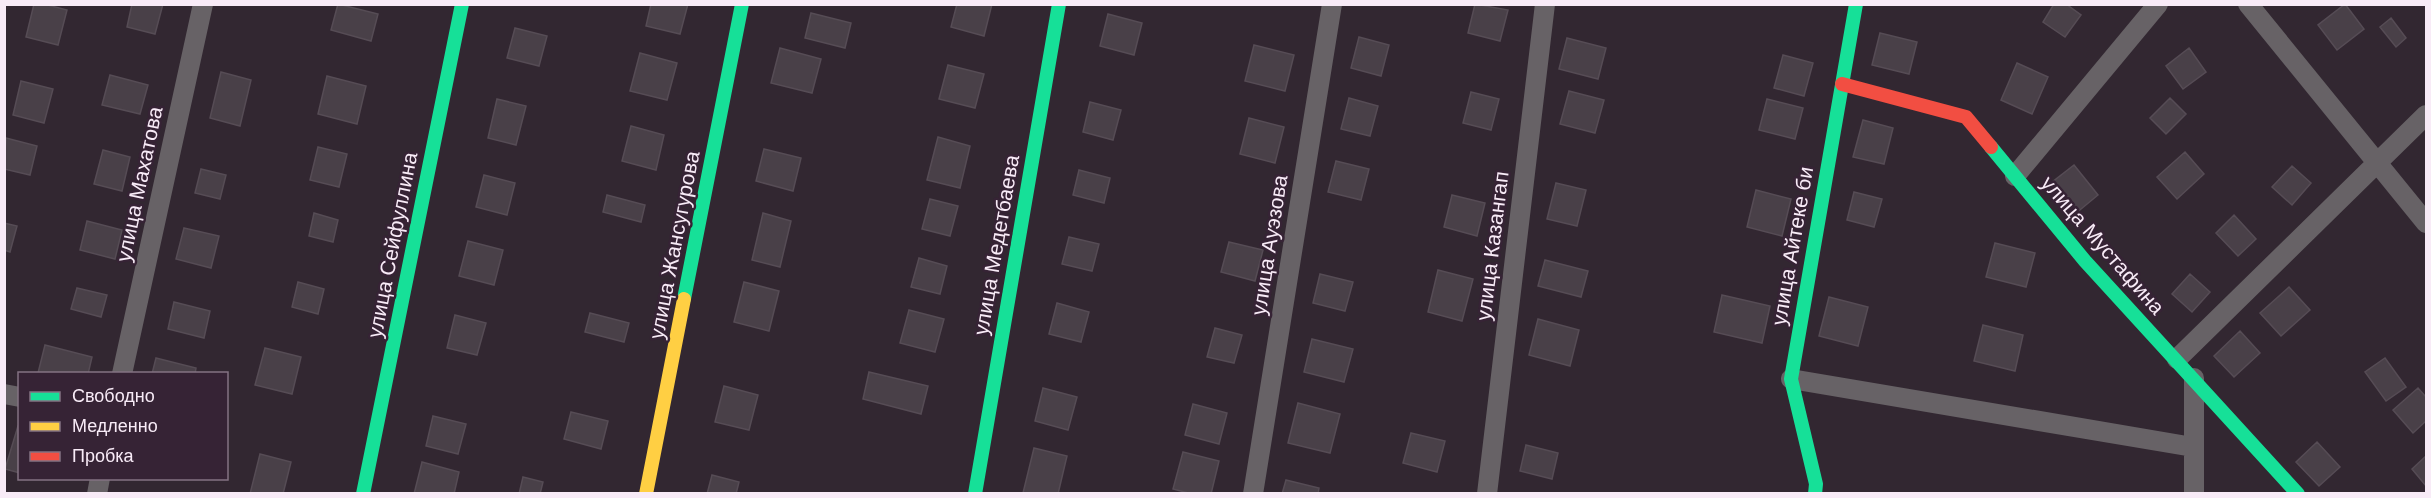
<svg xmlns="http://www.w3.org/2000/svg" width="2431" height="498" font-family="Arial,sans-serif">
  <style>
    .building { fill: #494048; stroke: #564c55; stroke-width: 1.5 }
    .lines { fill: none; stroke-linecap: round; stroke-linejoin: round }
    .street { stroke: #676266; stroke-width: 20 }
    .fast { stroke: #16e098; stroke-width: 14 }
    .slow { stroke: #ffcf43; stroke-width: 14 }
    .jam { stroke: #f24e42; stroke-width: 14 }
    .labels { text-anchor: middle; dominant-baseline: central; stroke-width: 5; stroke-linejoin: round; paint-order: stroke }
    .street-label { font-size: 21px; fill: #f8ebf7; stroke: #362335 }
  </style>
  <rect width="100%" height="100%" fill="#322731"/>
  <path class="building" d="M34,4h10l23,6 -9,35 -32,-8z
    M132,4h31l-8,30 -28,-7z
    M338,4l40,10 -7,27 -40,-11z
    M651,4h37l-8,30 -34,-8z
    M957,4h35l-8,32 -33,-9z
    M1475,4l33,6 -8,31 -32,-8z
    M2054,4h12l15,11 -16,22 -22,-15z
    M2345,4l19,25 -27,21 -19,-25z
    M811,13l40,10 -6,25 -40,-10z
    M1108,14l34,9 -8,32 -34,-9z
    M2391,18l15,20 -10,9 -16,-20z
    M515,28l32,8 -8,30 -32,-8z
    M1880,33l37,9 -8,32 -37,-9z
    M1359,37l30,8 -8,31 -30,-8z
    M1567,38l39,10 -8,31 -39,-10z
    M1254,45l40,10 -9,36 -40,-10z
    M780,48l41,11 -9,34 -41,-10z
    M2189,48l17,24 -23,17 -17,-23z
    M640,53l37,10 -10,37 -37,-9z
    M1783,55l30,8 -9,33 -30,-8z
    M2017,63l31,14 -16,37 -31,-14z
    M948,65l36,9 -9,34 -36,-9z
    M221,72l30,8 -11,46 -30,-8z
    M110,75l38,10 -8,29 -38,-9z
    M327,76l39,10 -9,38 -39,-10z
    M21,81l32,8 -9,34 -31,-8z
    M1569,91l35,9 -9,33 -35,-9z
    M1471,92l28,7 -8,31 -28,-7z
    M1349,98l29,8 -8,30 -29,-7z
    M2170,98l16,16 -20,20 -16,-16z
    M497,99l29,7 -10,39 -28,-7z
    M1767,99l36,9 -8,31 -36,-9z
    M1090,102l31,8 -8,30 -30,-8z
    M1249,118l35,9 -9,36 -35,-9z
    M1863,120l30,8 -9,36 -31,-7z
    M631,126l33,9 -8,35 -34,-9z
    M938,137l32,9 -10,42 -33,-8z
    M6,138l31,8 -7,29 -26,-6z
    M318,147l29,7 -8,33 -29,-7z
    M764,149l37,9 -8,33 -37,-10z
    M103,150l27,7 -8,34 -28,-7z
    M2185,152l19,22 -27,25 -20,-22z
    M1336,161l33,8 -8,31 -33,-8z
    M2074,165l24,30 -23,19 -24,-31z
    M2292,166l19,17 -19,22 -20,-18z
    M201,169l25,6 -6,24 -25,-6z
    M1079,170l31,8 -6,25 -31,-8z
    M484,175l31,8 -8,32 -31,-8z
    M1556,183l30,7 -9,36 -30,-7z
    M1756,190l35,9 -9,37 -35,-9z
    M1854,192l28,7 -8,28 -27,-7z
    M607,195l38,10 -4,17 -38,-10z
    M1452,195l33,8 -8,33 -33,-9z
    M930,199l28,7 -8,30 -28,-7z
    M314,213l24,7 -5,22 -24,-6z
    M763,213l28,8 -11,46 -28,-7z
    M2234,215l22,24 -18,17 -22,-23z
    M87,221l35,9 -7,29 -35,-9z
    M4,223l13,3 -7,26 -6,-2z
    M184,228l35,8 -8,32 -35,-9z
    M1069,237l30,7 -7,27 -30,-7z
    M468,241l35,9 -9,35 -35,-9z
    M1229,242l34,8 -8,31 -34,-9z
    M1995,243l40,10 -9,34 -40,-10z
    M919,258l28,8 -7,28 -29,-7z
    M1545,260l43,11 -7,26 -43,-11z
    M1438,270l35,9 -11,42 -34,-9z
    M1320,274l33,8 -8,29 -32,-8z
    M2190,274l20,18 -18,20 -20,-18z
    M298,282l26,7 -6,25 -26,-7z
    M744,282l35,9 -10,40 -35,-9z
    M2289,287l21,23 -29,26 -21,-23z
    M77,288l30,7 -6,22 -30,-8z
    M1722,295l48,11 -8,37 -48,-11z
    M1829,297l39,10 -10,39 -39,-10z
    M174,302l36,9 -6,27 -36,-9z
    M1057,303l32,9 -8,30 -32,-8z
    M909,310l35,9 -9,33 -35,-9z
    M590,313l39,10 -5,19 -39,-10z
    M455,315l31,8 -9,32 -30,-7z
    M1538,319l41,11 -9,36 -41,-11z
    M1983,325l40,10 -8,36 -41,-10z
    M1215,328l27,7 -8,28 -27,-6z
    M2240,331l20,22 -26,24 -20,-21z
    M1312,339l41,10 -9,33 -40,-10z
    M45,345l47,12 -4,17 -50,-1z
    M265,348l36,9 -9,37 -37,-9z
    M156,358l40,10 -1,6h-43z
    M2385,358l21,29 -20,14 -21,-29z
    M869,372l59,14 -7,28 -58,-15z
    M724,386l34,9 -9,35 -34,-8z
    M1043,388l34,9 -9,33 -33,-9z
    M2418,388l8,9v24l-13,12 -20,-23z
    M1298,403l42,11 -10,39 -42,-10z
    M1193,404l34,9 -8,31 -34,-9z
    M571,412l37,9 -7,28 -37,-10z
    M433,416l33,8 -8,30 -32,-8z
    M18,426h2v47l-15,-4z
    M1411,433l34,8 -8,31 -34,-9z
    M2317,442l23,25 -21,19 -23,-24z
    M1526,445l32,8 -6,26 -32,-8z
    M1034,448l33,8 -9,38 -35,-1z
    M1183,452l36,9 -8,33h-19l-19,-5z
    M260,454l31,8 -8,32h-33z
    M2426,456v30l-14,-17z
    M422,462l37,10 -5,22h-40z
    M712,475l27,7 -3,12h-29z
    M523,477l20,5 -3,12h-21z
    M1286,480l33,8 -1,6h-36z"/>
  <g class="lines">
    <path class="street" d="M2248,4l178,219
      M2015,176l143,-172
      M2177,359l249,-244
      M122,374l81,-370
      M2194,378v116
      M1791,379l402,68
      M4,394l16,3
      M97,494l3,-16
      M1253,494l79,-490
      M1487,494l58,-490"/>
    <path class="fast" d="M1991,147l94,114 213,233
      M684,299l58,-295
      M363,494l99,-490
      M975,494l84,-490
      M1815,494l1,-10 -25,-105 65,-375"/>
    <path class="slow" d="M646,494l38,-195"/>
    <path class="jam" d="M1842,84l124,33 25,30"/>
  </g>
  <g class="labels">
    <g class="street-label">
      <text transform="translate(139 184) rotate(-78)">улица Махатова</text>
      <text transform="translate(392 245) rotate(-79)">улица Сейфуллина</text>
      <text transform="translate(674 245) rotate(-79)">улица Жансугурова</text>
      <text transform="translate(996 245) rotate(-80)">улица Медетбаева</text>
      <text transform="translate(1269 245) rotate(-81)">улица Ауэзова</text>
      <text transform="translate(2103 245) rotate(49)">улица Мустафина</text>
      <text transform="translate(1492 246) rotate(-83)">улица Казангап</text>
      <text transform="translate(1792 246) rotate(-80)">улица Айтеке би</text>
    </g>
  </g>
  <rect width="2431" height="498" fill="none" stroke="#f8ebf7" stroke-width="12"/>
  <rect x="18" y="372" width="210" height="108" fill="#362335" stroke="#847383" stroke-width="1.5"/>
  <rect x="30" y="392" width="30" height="9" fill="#16e098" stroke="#847383" stroke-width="1.5"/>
  <text x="72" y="402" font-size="18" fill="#f8ebf7">Свободно</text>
  <rect x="30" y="422" width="30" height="9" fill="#ffcf43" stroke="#847383" stroke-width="1.5"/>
  <text x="72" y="432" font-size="18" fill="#f8ebf7">Медленно</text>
  <rect x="30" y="452" width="30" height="9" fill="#f24e42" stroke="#847383" stroke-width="1.5"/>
  <text x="72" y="462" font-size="18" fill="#f8ebf7">Пробка</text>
</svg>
